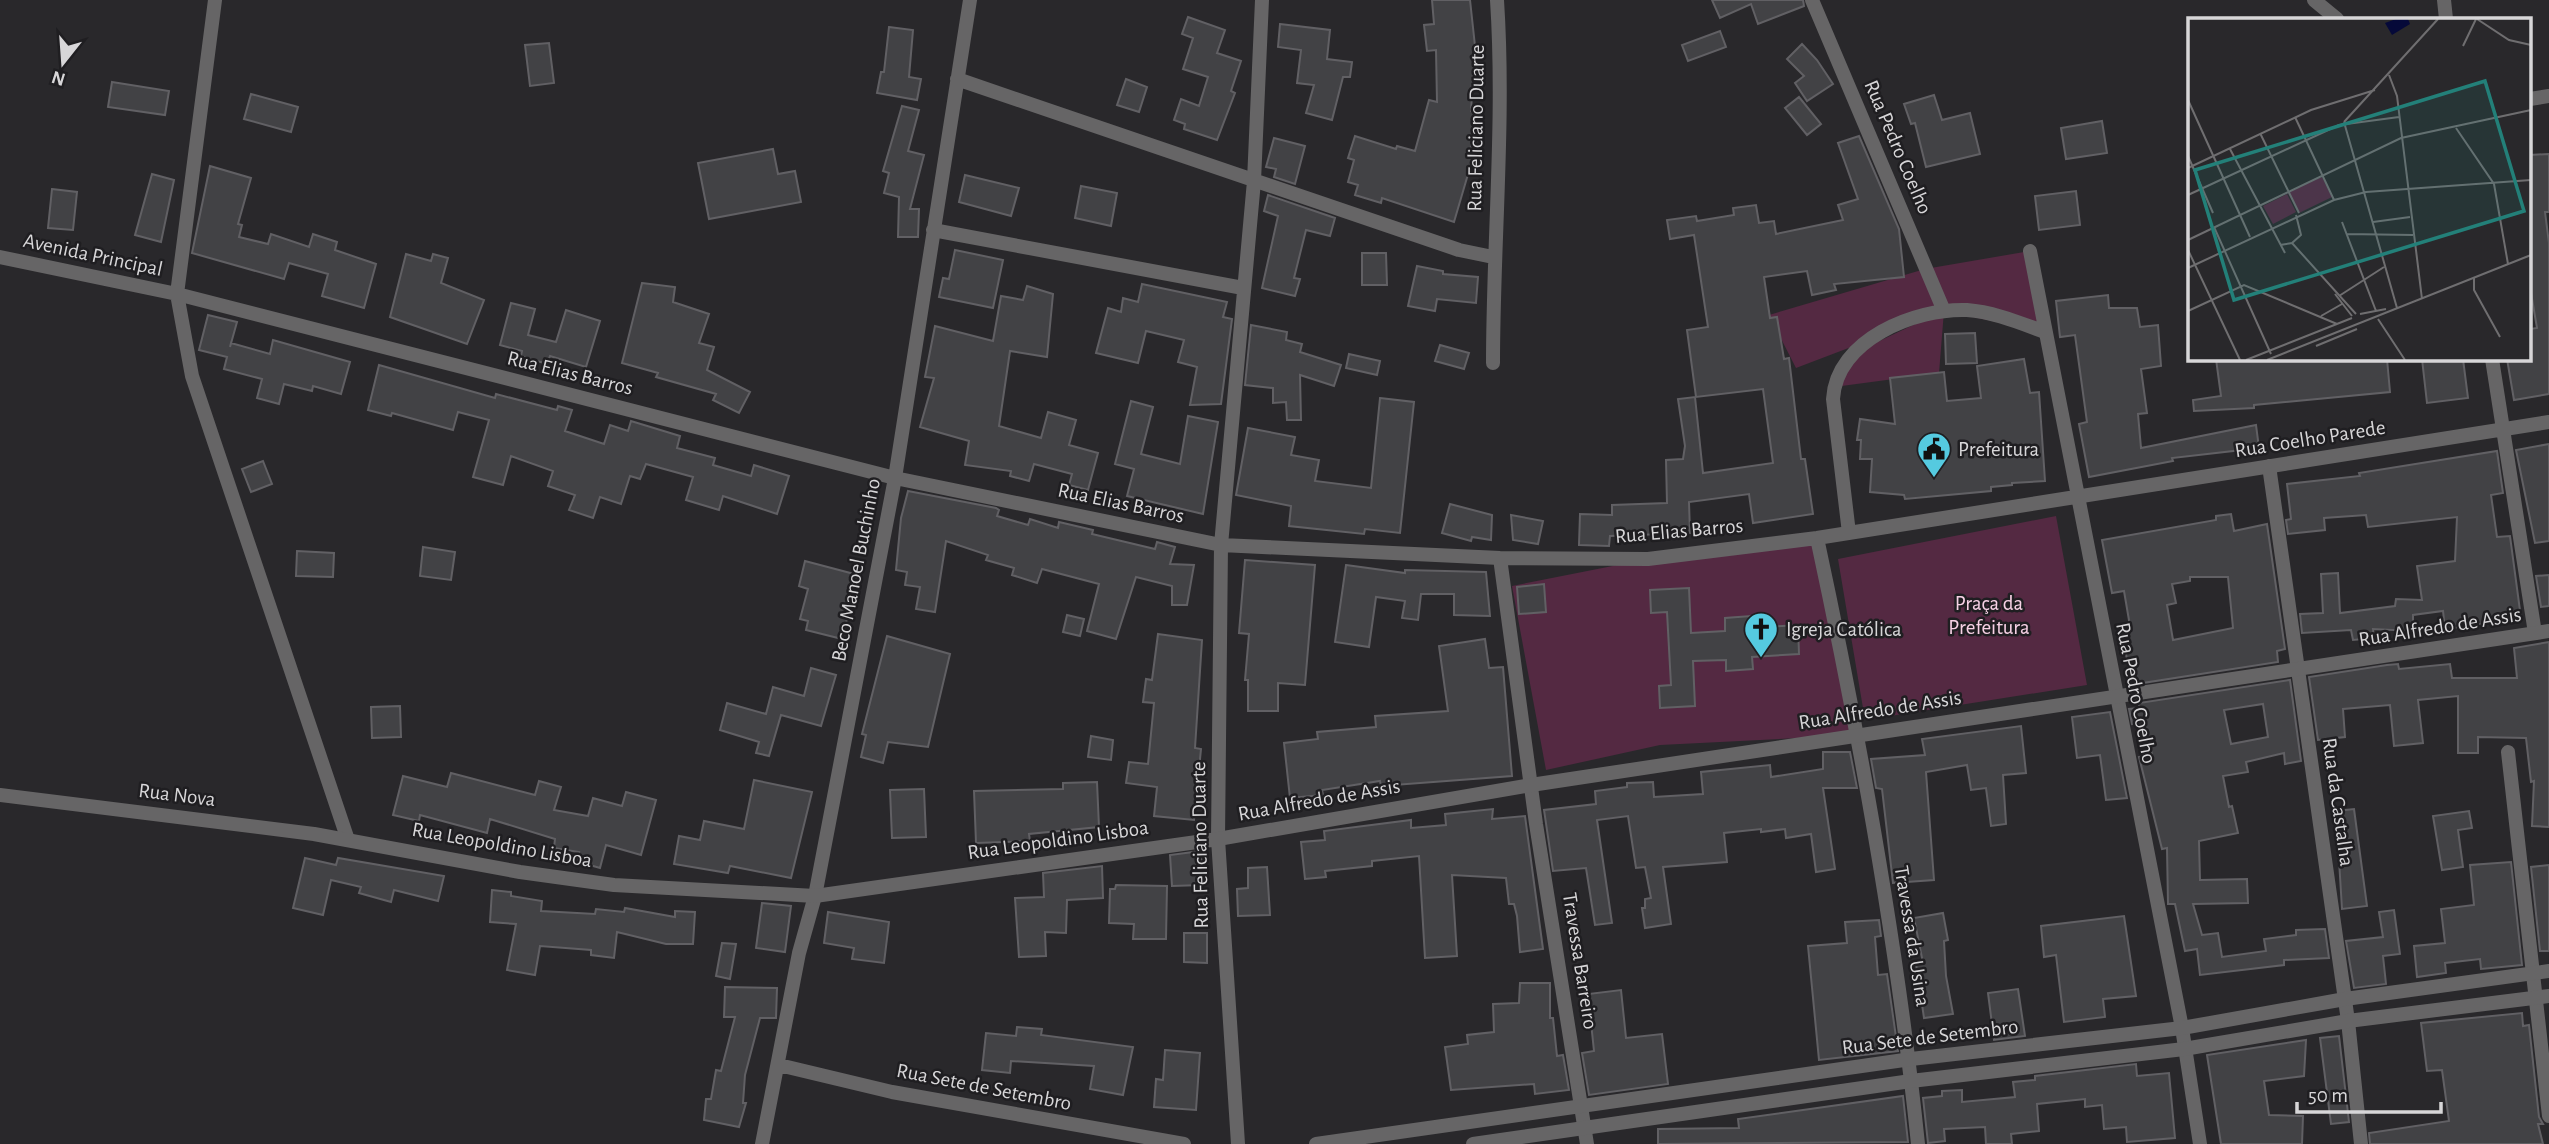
<svg xmlns="http://www.w3.org/2000/svg" width="2549" height="1144" font-family="'Alegreya Sans',sans-serif">
  <style>
    .green { fill: #542942 }
    .building { fill: #424245; stroke: #616064; stroke-width: 2; fill-rule: evenodd }
    .lines { fill: none; stroke-linecap: round; stroke-linejoin: round }
    .minor { stroke: #666566; stroke-width: 14 }
    .tertiary { stroke: #666566; stroke-width: 14 }
    .labels { text-anchor: middle; dominant-baseline: central; stroke-width: 5; stroke-linejoin: round; paint-order: stroke }
    .street-label { font-size: 21px; fill: #d7d6d8; stroke: #1f1e21 }
    .poi-label { font-size: 21px; fill: #d7d6d8; stroke: #1f1e21; text-anchor: start }
    .park-label { font-size: 21px; fill: #f7d1e5; stroke: #1f1e21 }
    .inset-road { fill: none; stroke: #6f6e70; stroke-width: 2 }
    .view { fill: #238079; fill-opacity: 0.15; stroke: #238079; stroke-width: 3.5 }
    .inset-edge { fill: none; stroke: #d7d6d8; stroke-width: 3.5 }
  </style>
  <rect width="100%" height="100%" fill="#29282b"/>
  <path class="green" d="M2030,251l15,81 -101,-21 -5,62 -105,14 18,-33 78,-37 -134,51 -27,-53 156,-46z
    M2056,516l31,169 -222,35 -27,-161z
    M1817,538l42,197 -199,10 -114,25 -34,-184 136,-27z"/>
  <path class="building" d="M1432,0h38l5,46 -4,65 9,3 -9,32 5,1 -22,75 -72,-24 -1,5 -26,-8 3,-10 -10,-3 6,-22 -6,-2 7,-22 41,13 1,-3 18,5 14,-51 8,2 -1,-52 -9,1 -3,-26 10,-1z
    M1712,0h91l1,6 -46,18 -7,-20 -31,14z
    M1188,17l37,13 -8,23 24,8 -10,30 4,2 -18,47 -33,-11 1,-5 -11,-4 7,-21 18,7 9,-29 -25,-8 10,-31 -11,-4z
    M1280,24l50,6 -3,29 25,3 -2,15h-7l-11,43 -26,-7 8,-28 -17,-2 4,-33 -23,-3z
    M889,27l24,3 -4,47 12,2 -4,21 -40,-7 4,-21h3z
    M1720,31l6,16 -38,14 -6,-16z
    M549,43l5,40 -24,3 -5,-41z
    M1802,44l15,16 16,24 -26,17 -12,-18 9,-7 -17,-17z
    M1126,79l21,8 -8,25 -22,-7z
    M112,82l57,9 -4,24 -57,-8z
    M251,94l47,13 -7,25 -47,-13z
    M1934,95l8,25 28,-7 10,41 -54,13 -11,-44 -4,1 -7,-20z
    M1799,97l22,27 -14,11 -22,-27z
    M902,106l17,4 -11,41 16,4 -14,54h9l-1,28h-20l1,-40 -15,-4 5,-20 -6,-2z
    M2102,121l5,32 -41,6 -5,-31z
    M1859,136l40,93 5,48 -70,7 2,6 -24,5 -5,-24 -43,6 6,41 7,-1 7,42 5,-1 12,101h4l8,55 -60,9 -4,-29 -60,8 1,31 -80,3 -1,10 -30,-1 1,-31 32,1v-10l55,-2 -1,-43 17,-1 2,-13 -7,-47 17,-2 8,76 70,-10 -10,-74 -67,8 -9,-67 21,-3 -14,-92 -24,4 -3,-19 29,-4 1,5 37,-6 -1,-7 23,-3 3,18 15,-2 2,13 67,-14 -5,-15 20,-6 -20,-56z
    M1274,138l31,8 -10,38 -21,-7 2,-8 -10,-2z
    M773,149l5,25 17,-3 6,31 -92,17 -11,-56z
    M2549,154v58h-4l4,31v151l-35,6 -7,-41h23v-30l7,-1 -7,-41v-132z
    M210,166l41,12 -13,46 4,1 -3,12 29,7 3,-10 38,13 4,-13 24,8 -2,8 41,14 -12,44 -42,-12 6,-22 -39,-11 -5,16 -92,-26z
    M152,174l22,6 -13,62 -26,-7z
    M965,175l54,13 -8,28 -52,-14z
    M1081,186l36,7 -6,33 -36,-8z
    M52,189l25,3 -4,38 -25,-2z
    M2076,191l4,34 -41,5 -4,-34z
    M1268,195l67,23 -5,18 -24,-6 -12,48 6,1 -5,17 -33,-8 16,-72 -14,-5z
    M955,250l48,10 -10,48 -54,-11 4,-19 6,1z
    M1362,253h24l1,32h-25z
    M406,254l25,7 2,-7 15,4 -7,25 43,17 -17,44 -77,-27z
    M1417,266l26,5v3l35,3 -2,26 -39,-4 -2,12 -27,-5z
    M642,283l33,4 -2,15 36,12 -10,29 15,4 -7,23 43,22 -11,21 -26,-13 3,-6 -60,-17 2,-4 -36,-10z
    M1142,284l85,18 -4,15 9,2 -11,85 -31,1 7,-38 -19,-5 6,-22 -38,-9 -8,32 -42,-10 12,-45 13,4 2,-14 15,4z
    M1027,286l26,8 -6,63 -37,-6 -11,75 42,12 7,-26 28,8 -7,25 29,8 -10,37 -19,-5 3,-11 -38,-10 -5,17 -19,-5 1,-5 -46,-6 4,-24 -49,-14 14,-49 -9,-1 10,-51 58,15 8,-45 22,4z
    M2108,295l1,13h28l3,19 18,-2 3,41 -20,3 6,44 -9,1 3,34 115,-23 3,23 -87,10 1,3 -84,16 -10,-53 8,-2 -12,-87 -15,2 -4,-36z
    M511,303l24,6 -7,26 28,7 10,-32 34,11 -14,46 -36,-11 -3,8 -26,-8 1,-5 -22,-6z
    M208,315l29,7 -7,25 1,-4 39,11 3,-14 77,22 -9,32 -28,-8 -1,5 -28,-7 -5,20 -22,-6 5,-19 -38,-10 3,-12 -28,-7z
    M1251,325l36,7 -1,8 16,4 -2,8 41,13 -7,21 -34,-11 1,45h-14l-1,-18 -13,1v-15l-28,-3z
    M1975,333l2,30 -31,1 -1,-30z
    M1440,345l29,8 -5,16 -29,-8z
    M1349,354l31,7 -3,14 -31,-7z
    M2024,359l6,34 9,-1 6,89 -33,2v2l-21,2v4l-86,8 -1,-4 -34,-3 2,-33h-12l1,-19h-4l3,-21 35,5 -5,-46 54,-6 3,29 34,-3 -4,-32z
    M2216,359h171l3,33 -136,13v3l-60,3 -1,-11 28,-4z
    M2422,359h41l5,39 -41,5z
    M379,365l116,33 1,-4 61,16 1,-4 14,4 -7,21 39,13 6,-19 18,6 3,-10 49,15 -3,12 38,10 -2,7 38,11 3,-11 35,11 -12,38 -54,-18 -4,14 -33,-10 7,-23 -47,-13 -6,15 -10,-3 -9,28 -21,-7 -7,21 -24,-8 6,-15 -27,-9 5,-15 -42,-15 -8,29 -30,-8 16,-57 -31,-8 -5,18 -61,-17 -1,3 -23,-6z
    M1380,398l34,4 -14,131 -35,-4 -1,5 -75,-8 2,-20 -55,-11 12,-67 47,9 -4,18 28,5 -4,21 56,7z
    M1131,401l22,6 -12,47 39,10 8,-48 30,6 -15,92 -76,-18 7,-27 -19,-5z
    M2549,444v97l-14,2 -19,-93z
    M2497,451l6,42 -12,2 6,42 13,-1 11,82 -76,11 -2,-18 -30,4v16l-40,-2 1,9 -21,2 -2,-10 -49,3 -2,-19 23,-1 -2,-39 17,-1 2,40 55,-7 1,-7 26,1 -5,-34 38,-5 2,-44 -89,10 -2,-12 -42,3 1,12 -37,4 -2,-14 5,-1 -4,-35 73,-8 -1,-3z
    M263,461l9,23 -21,8 -9,-23z
    M908,491l88,17 3,2 -2,6 31,9 2,-6 28,9 1,-6 34,8 -1,4 63,15 2,-7 18,5 -5,17 24,1 -7,40h-15v-19l-36,-9 -20,62 -29,-8 12,-47 -57,-15 -5,14 -25,-8 2,-7 -28,-8 2,-5 -42,-14 -11,71 -19,-3 4,-22 -15,-2 2,-13 -11,-2 5,-52z
    M1450,504l42,11 -1,25 -19,-3 -1,4 -29,-8z
    M2231,514l3,17 33,-7 18,125 -8,2 1,11 -142,22 -2,-9h-4l-8,-41 9,-2 -7,-41 -12,2 -10,-53 114,-20v-4zM2190,577h38l5,51 -60,12 -6,-35 9,-2 -4,-19 18,-3z
    M1511,515l32,6 -5,23 -25,-4z
    M423,547l32,5 -4,28 -31,-4z
    M297,551l37,2 -1,24 -37,-1z
    M1245,560l70,5 -10,120 -27,-2v28h-30v-31h-3l4,-46 -10,-1z
    M805,561l53,14 -16,64 -36,-9 2,-9 -8,-2 8,-30 -9,-3z
    M1346,565l59,8v-3l81,2 4,44 -36,-1v-21h-33l-3,26 -16,-2 3,-17 -29,-4 -7,50 -34,-5z
    M2549,575v31l-8,1 -5,-31z
    M1544,584l2,28 -27,2 -2,-27z
    M1689,588l2,45 34,-2v-13l26,-2 1,12 46,-3 1,29 -47,3 1,12 -27,2v-11l-33,1 2,45 -35,2 -1,-22 12,-1 -4,-73 -16,1 -1,-23z
    M1067,615l17,4 -4,17 -17,-4z
    M1158,634l44,6 -7,108 6,1 -7,71 -40,-4 3,-29 -31,-4 3,-21 19,2 6,-61 -11,-1 3,-23 6,1z
    M887,636l63,18 -22,93 -40,-5 -5,21 -22,-6 5,-22 -4,-1z
    M1485,639l4,29 14,-1 9,109 -131,10 -1,-5 -58,9 1,5 -33,3 -6,-55 34,-4 -1,-7 59,-5 -1,-11 73,-5 -9,-65z
    M2549,642v185l-17,-1 2,-45 -3,1 -5,-44 -48,-1v16h-20v-57l-40,4 5,43 -29,3 -4,-41 -47,4 2,28 -27,3 -9,-63 78,-12 11,-1 1,5 51,-5 2,14h65l-3,-30z
    M811,668l25,7 -15,51 -40,-11 -12,41 -13,-3 3,-11 -39,-12 7,-27 39,11 7,-27 31,9z
    M2290,680l11,81 -16,3 -1,-11 -38,9 2,10 -25,4 6,31 3,-1 6,27 -39,8 1,39 47,-1 1,24 -55,1 9,31 16,-2 4,24 44,-6 -2,-12 32,-4v-5l29,-1 4,29 -45,2v5l-84,10 -3,-26 -12,2 -10,-47h-7l-1,-56 -5,1 -23,-92 13,-2 -7,-33 -13,2 -3,-15 10,-1v-5zM2263,704l5,33 -37,7 -7,-34z
    M400,706l1,31 -29,1 -1,-31z
    M2110,712l17,86 -21,2 -6,-45 -23,3 -5,-41z
    M2021,726l5,47 -23,2 3,49 -15,2 -5,-38 -15,2 -4,-25 -41,7 8,108 -41,3 -11,-94 -6,-1 -5,-29 54,-4 -3,-16z
    M1091,736l22,4 -2,20 -23,-3z
    M1823,752h27l7,36h-34l12,81 -19,3 -5,-38 -25,4 -1,-9 -24,3v-3l-37,4 3,29 -64,5 8,57 -26,4 -3,-20h3v-9l6,-1 -6,-31 -9,1 -8,-52 -31,4 15,103 -17,2 -9,-57 -33,3 -9,-61 52,-6 -1,-13 32,-4v-4l26,-1 1,15 49,-3 -2,-22 69,-7 1,12 52,-8z
    M451,773l84,22 4,-14 22,6 -7,23 34,6 5,-18 29,8 4,-14 30,8 -15,55 -35,-10 -6,23 -24,-7 3,-9 -25,-4 1,-9 -65,-20 -3,14 -67,-18 -1,6 -26,-6 10,-39 44,11z
    M754,780l58,12 -21,86 -61,-12 -2,7 -54,-9 5,-28 21,4 4,-19 40,8z
    M1097,782l2,45 -70,7 1,7 -54,2 -2,-52 89,-2v-6z
    M924,789l2,48 -34,1 -2,-48z
    M1493,809l-1,10 33,-3 18,133 -23,3 -3,-36 -3,-12h-5l-3,-26 -54,-3 5,81 -32,2 -6,-102 -47,5v5l-47,5 1,6 -21,2 -4,-37 24,-2 -1,-9 87,-11v8l35,-3 -1,-11z
    M2354,809l13,97 -25,3 -6,-98z
    M2469,811l3,17 -14,2 5,37 -21,3 -9,-54z
    M1201,851l1,34 -30,1 -2,-31z
    M305,858l31,7 2,-7 106,18 -6,25 -44,-11 -3,12 -32,-9 2,-6 -30,-7 -8,35 -30,-7z
    M2511,862l11,103 -41,4 -1,-10 -35,4 1,10 -29,4 -3,-31 31,-3 -4,-34 33,-4 -4,-40z
    M2549,865v86h-9l-9,-84z
    M1102,866l1,32 -36,2 -1,33 -21,-1 1,24 -27,1 -4,-59 29,-1 -1,-24z
    M1267,867l3,48 -32,1 -1,-27 11,-1v-20z
    M1116,885l51,1 -1,53h-33l1,-15 -25,-1 1,-34h5z
    M492,890l19,2v4l31,5 -1,10 54,3 1,-5 28,3 1,-4 50,9v-6l20,1 -2,32h-27l-49,-12 -3,26 -23,-3v-5l-51,-4 -5,29 -28,-5 9,-46 -26,-2z
    M762,903l29,3 -6,46 -29,-4z
    M2394,910l6,44 -17,2 3,28 -32,4 -8,-47 37,-4 -4,-25z
    M828,912l61,10 -5,41 -32,-4 2,-11 -30,-5z
    M1943,913l5,27 -4,1 2,35 7,38 -29,4 -8,-54 7,-1 -9,-45z
    M2124,916l12,80 -33,3 2,18 -41,5 -8,-67 -12,2 -3,-31z
    M1879,920l2,16 -6,1 3,38 9,-1 11,77 -79,9 -11,-114 39,-3 -2,-21z
    M1184,933h23v30l-23,-1z
    M722,943l14,1 -6,35 -14,-3z
    M1520,983h30v35h3l4,38 6,-1 6,35 -34,4 -1,-10 -83,6 -6,-43 23,-3 -1,-9 27,-3 -1,-28 26,-1z
    M725,987l52,1 -1,30h-16l-15,57 -2,28h3l-7,24 -35,-7 2,-21h5l5,-29 5,1 14,-54h-11z
    M2018,989l7,47 -31,4 -6,-47z
    M1621,990l5,48 36,-4 6,50 -79,11 -7,-42 12,-2 -6,-57z
    M2522,1013l1,13 6,-1 10,92 4,7h-5l5,20h-173l-1,-11 80,-12 -7,-51 -15,1 -6,-48z
    M1017,1027l25,2 -1,6 92,12 -10,48 -33,-6 4,-23 -83,-5 -1,12 -28,-3 4,-37 30,3z
    M2339,1036l10,86 -18,2 -11,-86z
    M2306,1040l-2,36 -40,5 5,34 34,1 -1,28h-81l-14,-89z
    M1165,1050l35,3 -4,57 -42,-3 2,-28 7,1z
    M2136,1064l1,12 32,-3 6,65 -48,4 -1,-15 -22,2 -2,-24 -17,2v-8l-48,5 2,27 -28,3 1,10h-26l-1,-17 -41,2 1,12 -17,2 -5,-45 19,-2v-5l20,-1v12l53,-5 -2,-15 22,-2v-4z
    M1903,1096l5,46 -250,2v-15l81,-1 -1,-9z"/>
  <g class="lines">
    <path class="minor" d="M215,0l-38,294 15,82 156,464
      M1812,0l132,311
      M2314,0l23,19
      M2444,0l2,19
      M957,79l502,171 34,7
      M2530,99l19,-3
      M933,230l310,58
      M2030,251l152,777 18,116
      M0,257l177,37 718,184 326,67 279,13 148,1 169,-21 732,-116
      M2492,359l43,274
      M1493,363c0,-121 12,-242 4,-363
      M2269,466l79,555 13,123
      M1849,533l-16,-134c3,-59 82,-91 134,-89 27,2 53,13 78,22
      M1817,538c43,200 80,402 101,606
      M1500,558l36,266 51,320
      M2508,752l41,364
      M1218,839l3,-294 33,-364 8,-181
      M779,1065l113,27 292,52
      M762,1144l37,-191 16,-57 80,-418 75,-478"/>
    <path class="tertiary" d="M0,795l314,39 206,38 94,13 201,11 403,-57 313,-54 1018,-154
      M1218,839l20,305
      M1316,1144l595,-85 271,-31 163,-29 204,-28
      M1473,1144l438,-63 273,-32 164,-28 201,-25"/>
  </g>
  <defs>
    <g id="civic-pin" transform="scale(1.75)"><path d="M0 17L-7.5 6A9.5 9.5 0 1 1 7.5 6Z" fill="#55cae0" stroke="#1f1e21"/><path d="M-.6-6.5H3V-4.5H.6V-3L4-1V1h2V6H-6V1h2V-1L-.6-3ZM-1.2 2.5V6h2.4V2.5Z" fill="#111"/></g>
    <g id="church-pin" transform="scale(1.75)"><path d="M0 17L-7.5 6A9.5 9.5 0 1 1 7.5 6Z" fill="#55cae0" stroke="#1f1e21"/><path d="M-1.2-6h2.4v3.5h3.3v2.4h-3.3V6h-2.4V-.1h-3.3v-2.4h3.3Z" fill="#111"/></g>
  </defs>
  <g fill-rule="evenodd">
    <use href="#civic-pin" x="1934" y="449"/>
    <use href="#church-pin" x="1761" y="629"/>
  </g>
  <g class="labels">
    <g class="street-label">
      <text transform="translate(1476 128) rotate(-89)">Rua Feliciano Duarte</text>
      <text transform="translate(1898 147) rotate(67)">Rua Pedro Coelho</text>
      <text transform="translate(93 255) rotate(12)">Avenida Principal</text>
      <text transform="translate(570 373) rotate(14)">Rua Elias Barros</text>
      <text transform="translate(2310 439) rotate(-9)">Rua Coelho Parede</text>
      <text transform="translate(1121 503) rotate(12)">Rua Elias Barros</text>
      <text transform="translate(1679 531) rotate(-5)">Rua Elias Barros</text>
      <text transform="translate(856 570) rotate(-79)">Beco Manoel Buchinho</text>
      <text transform="translate(2440 627) rotate(-9)">Rua Alfredo de Assis</text>
      <text transform="translate(2136 693) rotate(79)">Rua Pedro Coelho</text>
      <text transform="translate(1880 710) rotate(-9)">Rua Alfredo de Assis</text>
      <text transform="translate(177 795) rotate(7)">Rua Nova</text>
      <text transform="translate(1319 800) rotate(-10)">Rua Alfredo de Assis</text>
      <text transform="translate(2338 802) rotate(82)">Rua da Castalha</text>
      <text transform="translate(1058 840) rotate(-8)">Rua Leopoldino Lisboa</text>
      <text transform="translate(502 845) rotate(10)">Rua Leopoldino Lisboa</text>
      <text transform="translate(1200 845) rotate(-91)">Rua Feliciano Duarte</text>
      <text transform="translate(1912 936) rotate(81)">Travessa da Usina</text>
      <text transform="translate(1580 961) rotate(81)">Travessa Barreiro</text>
      <text transform="translate(1930 1037) rotate(-7)">Rua Sete de Setembro</text>
      <text transform="translate(984 1087) rotate(11)">Rua Sete de Setembro</text>
    </g>
    <g class="poi-label">
      <text x="1958" y="449">Prefeitura</text>
      <text x="1786" y="629">Igreja Católica</text>
    </g>
    <g class="park-label">
      <text x="1989" y="603">Praça da<tspan x="1989" dy="24">Prefeitura</tspan></text>
    </g>
  </g>
  <g transform="translate(2188 18)">
    <rect width="343" height="343" fill="#29282b"/>
    <path d="M134,159l10,20 -33,16 -12,-21zM99,176l9,18 -23,12 -10,-18z" fill="#542942"/>
    <path d="M208,1h12l2,5 -18,11 -7,-12z" fill="#050939"/>
    <path class="inset-road" d="M289,1l32,21 22,5M275,28l13,-27M201,57l8,21 25,203M0,82l62,137M107,99l39,83M156,104l53,186M156,104l94,-103M268,110l38,56 14,80M72,115l39,80M42,131l55,104M0,138l25,57M0,150l123,-58 64,-20M0,177l151,-70 60,-8M154,204l34,89M185,204l37,-5M26,209l57,127M158,216l67,1M0,222l213,-102 130,-28M104,225l64,71M92,227l12,-2 9,-8 -5,-20M0,232l52,110M0,250l146,-68 32,-8 165,-12M286,259v13l26,47M147,276l17,22M151,278l45,-29M0,293l56,-26 93,39M172,296l26,-5M133,298l21,-12M190,301l27,41M128,328l41,-17M58,342l106,-42M79,342l264,-105"/>
    <path class="view" d="M297,63l39,130 -290,89 -39,-130z"/>
    <rect width="343" height="343" class="inset-edge"/>
  </g>
  <g transform="translate(63 63) rotate(197)" stroke="#1f1e21" stroke-width="5" paint-order="stroke">
  <path d="M0-5L12 26L0 18L-12 26Z" fill="#d7d6d8"/>
  <text y="-10" font-size="19" font-weight="bold" text-anchor="middle" fill="#d7d6d8">N</text>
  </g>
  <path d="M2297 1102v10h144v-10" fill="none" stroke="#d7d6d8" stroke-width="3.5"/>
  <text x="2308" y="1102" font-size="21" fill="#d7d6d8" stroke="#1f1e21" stroke-width="5" paint-order="stroke">50 m</text>
</svg>
